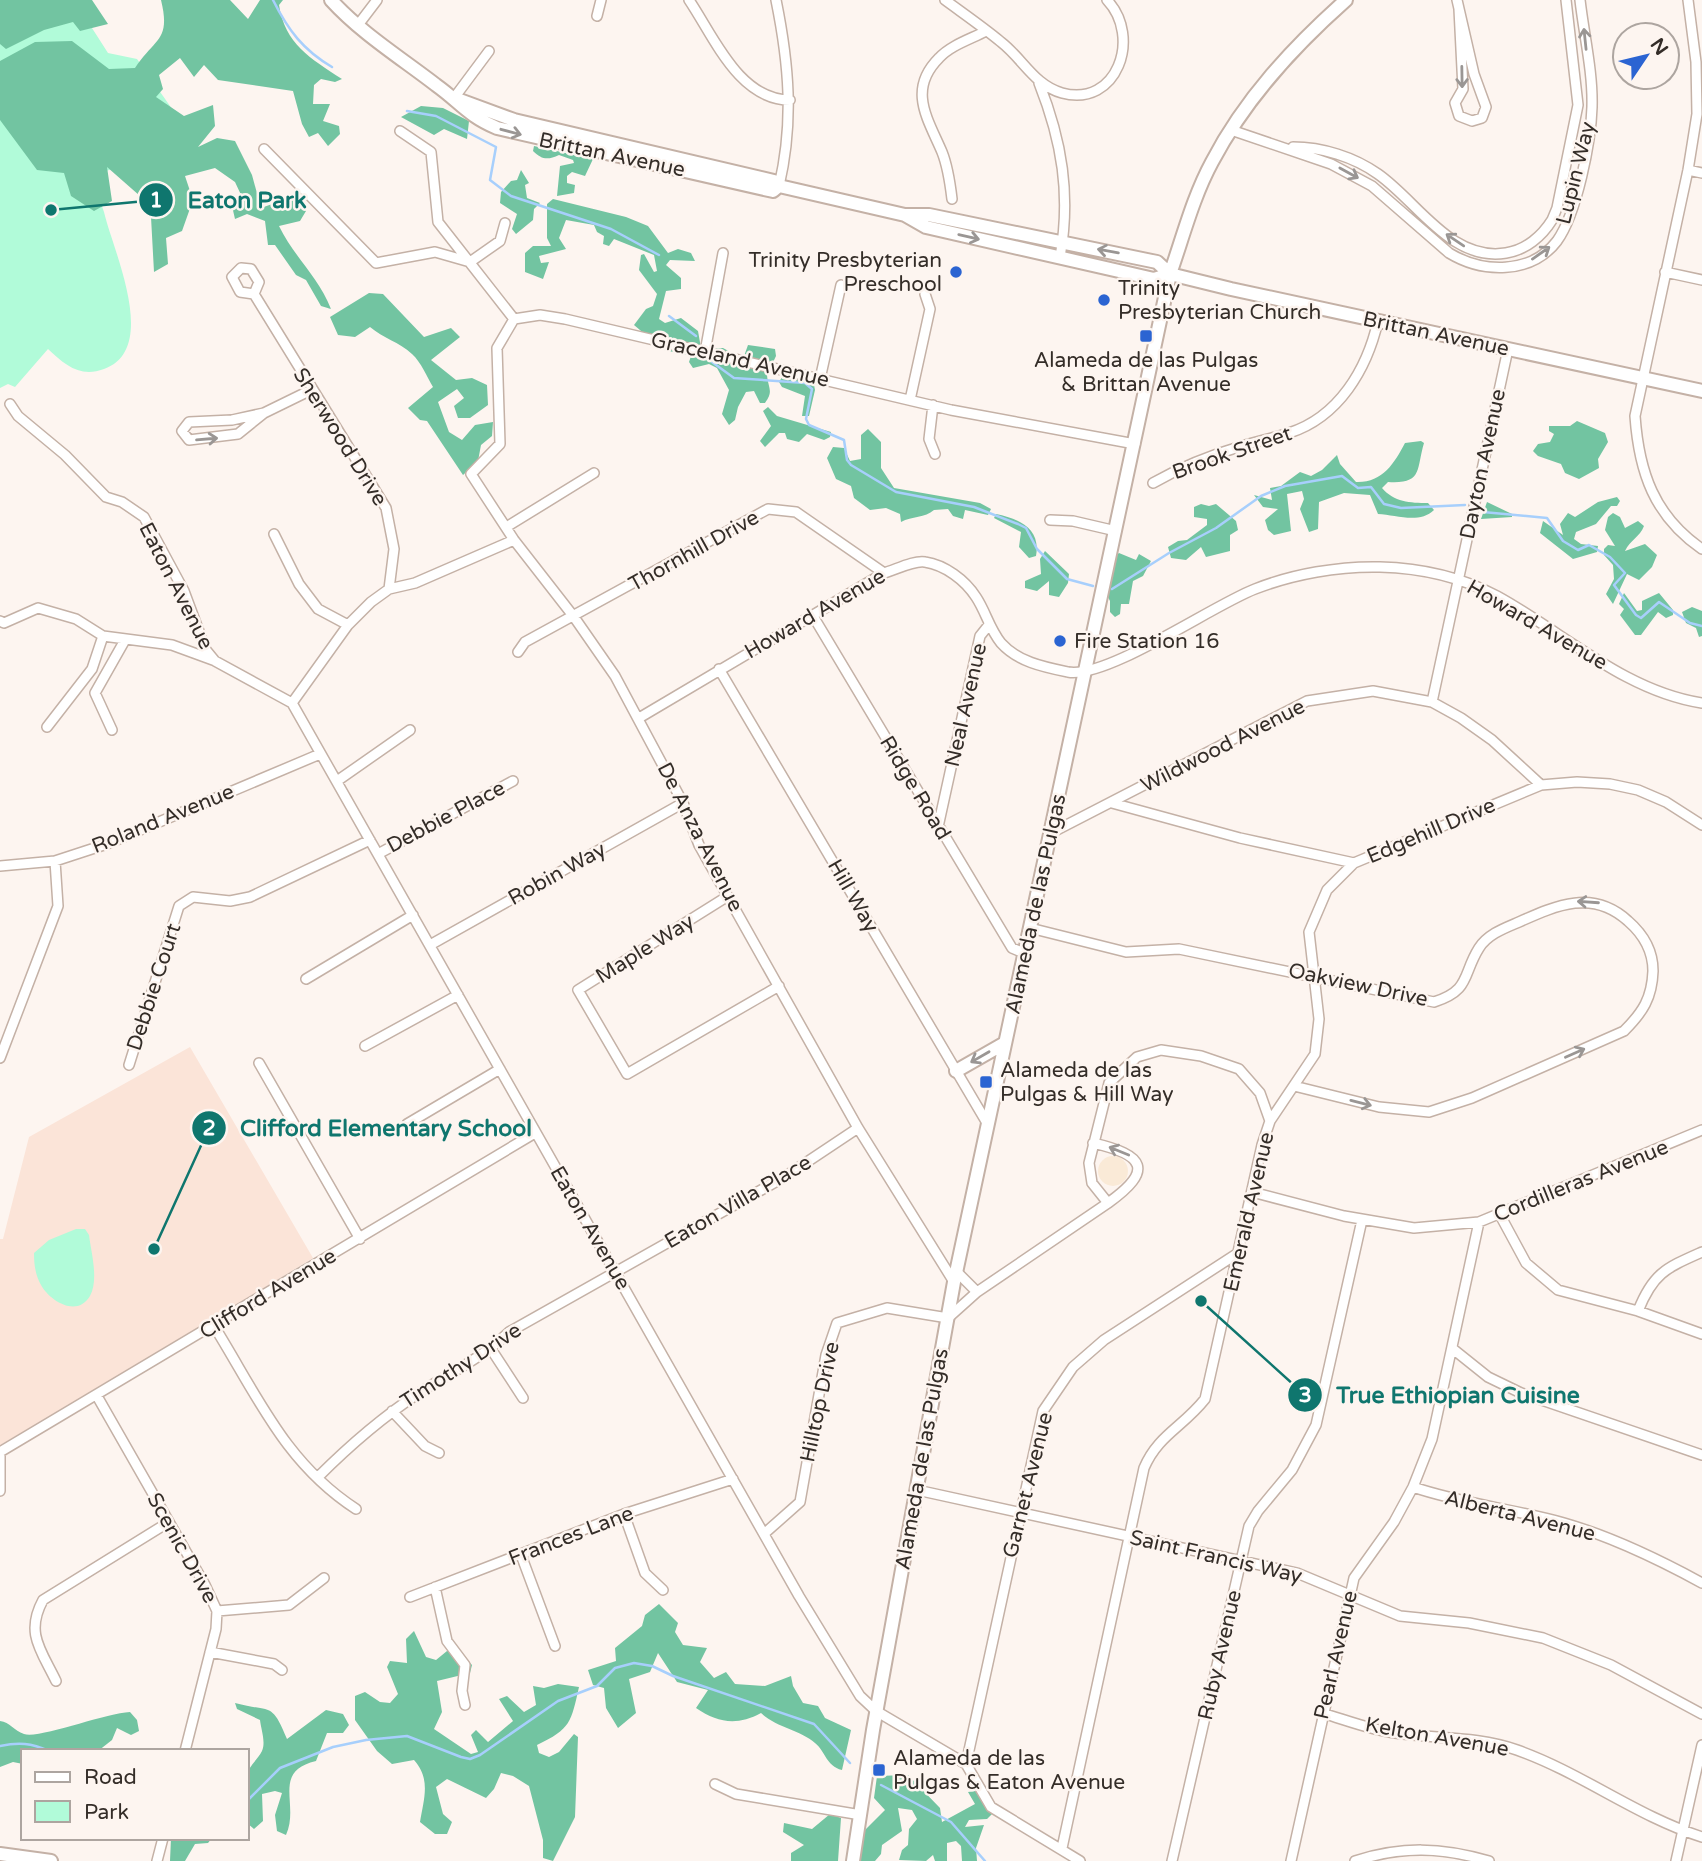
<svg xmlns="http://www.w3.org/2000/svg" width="1702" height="1861" font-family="'Varela Round',sans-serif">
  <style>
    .industrial { fill: #faead7 }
    .built { fill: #fbe4d8 }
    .green { fill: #b1fbd9 }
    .forest { fill: #72c4a1 }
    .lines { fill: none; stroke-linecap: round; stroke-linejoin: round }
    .stream { stroke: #a7cffc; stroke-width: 2.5 }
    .minor-casing { stroke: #c4b1a6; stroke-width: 12 }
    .secondary-casing { stroke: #c4b1a6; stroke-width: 16 }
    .minor { stroke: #fff; stroke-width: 9 }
    .secondary { stroke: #fff; stroke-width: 12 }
    .oneway { stroke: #9a9694 }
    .poi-dot { fill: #2b64d2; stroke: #fdf5f0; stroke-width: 2.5 }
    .labels { text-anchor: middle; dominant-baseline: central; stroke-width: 5; stroke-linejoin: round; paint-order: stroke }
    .street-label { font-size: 21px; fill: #342d28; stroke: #fdf5f0 }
    .poi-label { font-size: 21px; fill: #342d28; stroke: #fdf5f0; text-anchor: start }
    .leader { fill: none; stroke: #0f766e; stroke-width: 2.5 }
    .callout-dot { fill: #0f766e; stroke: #fdf5f0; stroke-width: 2.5 }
    .mark-label { font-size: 21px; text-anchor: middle; font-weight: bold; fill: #fff }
    .callout-label { font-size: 23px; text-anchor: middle; font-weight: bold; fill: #0f766e; stroke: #fdf5f0; stroke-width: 5; stroke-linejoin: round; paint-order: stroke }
  </style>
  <rect width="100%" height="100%" fill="#fdf5f0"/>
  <path class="industrial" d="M1098 1171a15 15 0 1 1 30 0a15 15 0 1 1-30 0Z"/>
  <path class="built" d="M190,1047l123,211 -203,124 -110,63v-206h3l26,-102z"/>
  <path class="green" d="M0,0h74l34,53 29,6 59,84 -90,28c-2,6 -7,14 -7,20 -1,6 3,15 5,21 9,39 56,137 0,157 -24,9 -39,-4 -56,-20l-33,38 -7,-3 -8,4z
    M76,1229h9l4,6c2,17 10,44 1,61 -13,22 -40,5 -49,-11 -6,-11 -7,-21 -7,-32l15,-13z"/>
  <path class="forest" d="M0,0h92l16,24 -28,7 -7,-9 -29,8 -38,19 -6,-5z
    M161,0h69l18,19 12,-19h23l-4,5c6,39 31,53 63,74l-7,3 -14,-3 -7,6 -1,19h17l-7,17 16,5 1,8 -12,12 -10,-13 -9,4 -7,-13 -9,-33 -75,-11 -14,-15 -10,12 -14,-19 -21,17 4,14 -7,8 28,19 29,-11 2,21 -17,21 19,-9 18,3 17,34 9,33 25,-9 16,-1 4,13 -6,10 -21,5c15,31 39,50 52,83l-10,-3 -15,-26 -10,-5 -21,-30h-7l-3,-24 -18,-7 -12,5 -3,-13 10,-9 -7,-15 -20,-14 -30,8 8,24 -11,31 -16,7 2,26 -14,8 -3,-55 17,-12 -3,-21 -15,15 -10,-3 -33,-29 5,34 -18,10 -23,-15 -7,-23 -27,-3 -37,-50v-59l35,-19 37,-1 37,28 26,-1c20,-30 36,-27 26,-68z
    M421,106l22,2 26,13 -2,18 -23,-10 -10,6 -33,-18z
    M534,146l59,13 -8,17 -13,-4 -5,4v7l8,2 -1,8 -17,3 3,-30 14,-3 -1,-3 -14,-5c-11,5 -17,5 -26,-4z
    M521,170l8,13 -4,2 2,13 13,5 -6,6 -1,11 -17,14 -4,-5 5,-15 -17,-11 1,-11 10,-11 6,-1z
    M553,199l73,18 22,9 20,27 10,-4 13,4 4,8 -25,-1 -4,5 15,13v11l-15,2 -7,28 6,4 16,-5 17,13 3,17h22l20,11 5,-14 27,4 1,7 -9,19c1,13 7,16 -2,28h-5l-6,-12 -8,1 -8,15 -3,13 -6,5 -7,-11 7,-24 -12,-22 -8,-4 -16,4 -4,-6 2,-6 -31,-7 -2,-16 -11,3 -13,-11 12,-16 7,-3 4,-12 -18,-24 2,-15 3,-1 10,18 3,-1 -3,-16 -40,-16 -5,7 -6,-2 1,-8 -7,-4 -3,-7 -28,-5 -7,18 7,11 -27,7 2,7 8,-1 -6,17 -18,-7v-19l8,-7h18l-4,-8v-34z
    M369,293l14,1 41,43 27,-9 9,9 -29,23 25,20 16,-2 15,7 1,20 -18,13h-12l-4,-12 10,-8 -7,-9 -19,13 11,30 13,8 13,-15 18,-3 -1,14 -11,9 -3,16 -15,14 -36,-54 -7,-1 -12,-12 25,-21c-6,-10 -12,-25 -21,-33 -13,-12 -29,-16 -42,-27l-15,10 -17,-2 -8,-18z
    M784,374l29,6 2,10 -6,26h-7l3,-20 -23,-9 -3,-5z
    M768,407l9,9 54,16 -1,5 -6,3 -17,-6 -8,8 -12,-3 -2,-6h-6l-14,14 -5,-6 11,-15 -8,-15z
    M1577,421l28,12 3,9 -10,17 1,9 -20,11 -14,-6 -4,-9 -23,-8 -5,-5 5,-7 12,-2 4,-8 -5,-3v-5h21z
    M868,429l13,13v26l13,20 86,15 11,6 -3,6 -23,-5 -2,9 -10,-3 -5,-7 -14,1c-9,8 -22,6 -33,12l-1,-8 -14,-6 -16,2 -16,-12 -3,-12 -15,-7 -9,-21 6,-11 11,1 6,13 11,-2v-24z
    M1421,441l3,2c-8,27 -1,41 -36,39l-6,6c12,14 28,15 46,15l6,7c-14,14 -38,5 -56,4l-8,-19 -26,-2 -25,9 -1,27 -9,3 -9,-23 4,-10 -2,-8 -15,3 4,37 -17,4 -6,-5 -3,-10 13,-11 -15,-2 -9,-12 18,5 -2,-12 11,-2 19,-14 11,4 11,-6 15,-15 3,9 16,18c26,1 38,-18 49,-39z
    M1617,497l3,4 -3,5h-6l-15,18 -20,8 -2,7 7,5 17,2 -1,6 -24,7 -33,-26 3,-12 20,14 -3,-11 8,-11 7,4 23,-15z
    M1487,502l25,12v3l-31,2z
    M1201,504l8,2 7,-2 20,17 2,9 -8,5v16l-24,6 -5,-10 -15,13 -15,-2 -3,-11 10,-6 9,-1 20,-15v-6l-13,-2v-10z
    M1613,513l7,4 5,11 13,-7 6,5c-4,11 -14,14 -19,25l20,-7 12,11 -5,12 -13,13 -12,-6 -14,30 -7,-10 8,-15 -1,-14 -9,-10v-6l4,-4 7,1 -10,-16 3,-13z
    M996,514c24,5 45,15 40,42l-7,2 -10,-11 2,-15 -27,-14z
    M1045,551l24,23 -1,9 -9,14 -10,-2v-14l-12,10 -12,-3v-7l16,-7 -1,-15z
    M1119,553l17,7 3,-6 12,7 -8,15 -10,5 -4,23h-8l-1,10 -5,3 -5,-5v-11l-3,-6 7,-38z
    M1624,593l13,18 5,-1v-9l17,-8 14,17v5l-7,3 -8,-6 -17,23h-6l-15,-20 4,-6 -5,-5z
    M1692,607l10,4v25l-3,1 -3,-9 -10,-5 -4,-11z
    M659,1604l19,19 -3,9 8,13 24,3 -7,14 14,16 12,-6 9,12 30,2 26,-10 2,10 10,17 15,3 7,12 26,12 -9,40c-16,-4 -16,-18 -27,-27 -14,-13 -38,-15 -54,-30 -24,13 -43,10 -65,-5l12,-18 -31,-8 -19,-29 -8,19 -21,7 7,34 -18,15 -12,-20 -2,-20 -11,-3 -5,-15 28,-9 -1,-13 27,-22 3,-11z
    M414,1631l12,26 10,3 11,-9 14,2 11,12 -2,8 -33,8 5,31 -8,17 37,25 7,-2 -7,-17 5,-5 12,12 25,-21 -14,-22 8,-3 17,16 12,-7 -3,-19 11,2 14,-4 21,3c-8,35 -8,42 -42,58l2,8 10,4 10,-5 15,-18 4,3 -3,80 -22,44 -10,-3v-18l-14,-54 -16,-10 -12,-3 -7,16 -8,9 -39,-19 -11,8 7,27 9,8 -5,12h-12l-15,-12c4,-24 11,-43 -6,-62l-22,4 -15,-13 -22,-31v-24l10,-4 15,10 10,1 8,-9 -11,-27 3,-6 17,2 -1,-24z
    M235,1703c37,10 36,-2 52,36l39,-29 17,4 6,11 -6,8h-16l-11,28c-45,11 -16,43 -30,74l-9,-4 -2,-16 7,-22 -7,-2 -13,3 1,27 -9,8 -7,-6v-30l3,-6c-10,-15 6,-24 12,-36 4,-9 -1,-22 -2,-31l-23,-11z
    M130,1712l7,8 2,11 -8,4 -14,-7 -5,12 -14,11h-75v13l-10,-2 -13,5v-46c10,1 14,10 24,13 16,5 81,-21 106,-22z
    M908,1775l32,33 2,14 33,-18 -7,-12 7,-1 18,22 -6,6 -18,1 -4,7 19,-2 -8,23 1,13h-15l-1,-15 -5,-5 -9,2v18h-12l-2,-6 -7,6 -27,-1 3,-10 6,-5 1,-16 8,-10 -5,-9 -14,-2 4,23 -20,14 -1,9 -6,7h-16l5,-30 21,-21 -11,-12 3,-22z
    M830,1814l11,4 -3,43h-47v-8l13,-8 -21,-13 1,-9 28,6z
    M171,1838h41l-4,5 -13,1 -10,17h-15z"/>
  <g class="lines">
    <path class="stream" d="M273,0c15,30 30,50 59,67
      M407,111l29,5 60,31 -6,33 21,16 100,33 48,26
      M669,316l27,20
      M712,362l22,16 71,5 7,6 -6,30 3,6 35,15 3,20 4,5 45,27 78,15 44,17 8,4 11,21 30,30 26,7
      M1483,512l64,6 16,23 15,9 11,-5 21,12 15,16 -11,12 22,30 5,3 18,-16 31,21 12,3
      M1112,589l57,-36 47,-25 45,-32 24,-10 57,-10 16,12 13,-1 13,17 17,4 64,-3
      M0,1746c19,-4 31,-3 49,5
      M881,1785l70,37 34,39
      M247,1801l33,-33 53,-21 33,-7 41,-4 54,21 9,2 10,-4 78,-54 39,-15 18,-18 19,-5 18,3 21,10 141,48 36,39"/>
    <g class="minor-casing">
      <path id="minor" d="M689,0c25,37 50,100 101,100
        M776,0c13,64 18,122 3,186
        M945,0c19,14 38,27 56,42 22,17 33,43 61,51 55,15 80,-56 45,-93
        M1457,0l17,74 12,33 -4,11 -10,3 -13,-5 -4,-13 8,-14 -4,-80
        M1688,0l8,62 1,52 -9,56 -53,246c4,56 19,100 67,133
        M597,16l4,-16
        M358,25l19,-25
        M1039,83c23,58 32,112 21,174
        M454,98l35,-47
        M1231,130l100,34 41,22 77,67c33,20 82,22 108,-12 20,-28 34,-99 35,-134 1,-35 -8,-72 -12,-107
        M400,131l31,21 7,70 76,97
        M1293,147c29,0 61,10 85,27 40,28 73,88 128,79 20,-3 36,-17 46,-33l5,-12 21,-103 -12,-105
        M264,149l112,114 59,-11 35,10
        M1688,170l14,3
        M952,199c-2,-17 -4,-32 -10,-47 -14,-33 -35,-62 -3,-94 12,-13 32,-19 47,-27
        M470,262l30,-21 5,-18
        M1665,272l37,8
        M254,294l-14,-2 -8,-15 9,-9 10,1 8,13 -5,12 132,214 8,41 -5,40
        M514,319l-17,29 3,96 -29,30 43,66 60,77 41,59 68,127 16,42 159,283 96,154
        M514,319l26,-4 25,4 386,91 184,34
        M705,352l18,-99
        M820,379l21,-94
        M910,400l20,-91 -5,-15
        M10,404l8,12 47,39 41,42 16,5 22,15 40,74 22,59 9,11 77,42 507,893 61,100 16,15 90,53 25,43 89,54
        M933,405l-4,34 6,15
        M264,413l-32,7 -43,2 -7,9 7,9 49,-6 26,-21 47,-23
        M1153,483c28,-16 58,-28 89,-37 15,-5 32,-8 47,-13 50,-16 78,-64 89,-112
        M1050,520l23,1 43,10
        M508,526l86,-53
        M274,534l25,50 19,25 30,16
        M813,616l199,332 12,5
        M0,621l4,2 34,-15 38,11 27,17 69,9 41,15
        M518,652l7,-10 243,-133 28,3 88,61
        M719,669l268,454
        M1432,702l76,-353
        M292,703l56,-78 23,-23 18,-13 26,-6 99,-43
        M639,718l245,-145c11,-3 30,-13 41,-11 20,3 40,18 51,35 10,15 13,31 25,46 17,19 43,24 67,29 39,7 145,-67 187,-83 38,-15 84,-23 125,-22 40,1 81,10 117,29 66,36 127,95 205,107
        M47,727l45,-58 11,-33
        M112,730l-17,-37 30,-53
        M337,781l73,-51
        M1112,803l128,35 114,25 187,-78 36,-3 33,2 28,6 28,12 36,23
        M938,827l42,-191 8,-10
        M1051,833l256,-132 66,-10 59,11 29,16 31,22 49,45
        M378,854l135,-73
        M0,866l55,-5 52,-17 213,-90
        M728,896l-150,94 49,84 152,-88
        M1030,928l96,24 53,-3 255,53c37,-12 28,-27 45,-54 9,-14 26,-20 40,-26 38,-17 74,-33 109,-1 15,13 25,29 25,50 -1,27 -10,41 -29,60l-152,67 -43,14 -50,-5 -85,-21
        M430,945l253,-142
        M306,979l107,-64
        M365,1046l93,-51
        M0,1058l58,-152 -3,-45
        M259,1063l101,176
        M129,1065l50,-159 14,-9 37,4 20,-4 120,-57
        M407,1124l93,-55
        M1093,1143c52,12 61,27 15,60
        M1252,1192l92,24 70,12 65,-6 223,-92
        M1500,1215l26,48 32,27 80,21 64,23
        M956,1271l21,21
        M1638,1311c15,-38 28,-43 64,-59
        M214,1326c43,69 71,137 142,183
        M491,1349l32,49
        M1453,1349l35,28 33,16 181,62
        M97,1396l108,189 12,26 -1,18 -31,122
        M392,1411l33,35 14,7
        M0,1452l535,-319
        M0,1456v35
        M318,1477c32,-32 63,-59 101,-84 31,-20 63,-35 90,-61l277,-156 72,-48
        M1413,1487c50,17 101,22 151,36 49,14 94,36 138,60
        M917,1490l380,83 103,43 69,7 74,15 68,27 91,49
        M624,1514l21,59 18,17
        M765,1533l35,-31 26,-147 11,-32 50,-15 61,10 29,-26 131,-89 -16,-20 -3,-20 20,-80 28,-26 24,-7 40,6 38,13 21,24 10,28
        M521,1555l34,91
        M435,1587l12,54 18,24 -3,26 3,14
        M410,1597l214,-83 109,-35
        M217,1611l72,-6 35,-27
        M210,1652l64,12 8,6
        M56,1681c-15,-31 -31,-48 -13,-81l126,-78
        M1322,1713c24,7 49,17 73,20 42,6 82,3 122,17 65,23 119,66 185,87
        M966,1764l77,-353 30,-44 31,-27 134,-87
        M715,1784l21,10 125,21
        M1062,1848l82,-380c14,-33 39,-41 61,-69l57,-254 8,-24 45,-67 4,-35 -10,-87 18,-42 27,-27
        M157,1861l6,-23
        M1172,1861l77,-335 9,-15 34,-41 24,-45 46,-205
        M1291,1861l63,-283 40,-56 19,-35 19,-48 47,-217
        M1355,1861c47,-15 86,-14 134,0
        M1676,1861l26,-116"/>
    </g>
    <g class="secondary-casing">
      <path id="secondary" d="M331,0c30,33 70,58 105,85 25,18 31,30 61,43l276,63 6,-5
        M454,98l60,22 260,61 5,5 126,29h24l228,47 13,12 61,15 471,102
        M905,215l21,12 228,52 16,-5
        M956,1071l49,-28
        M0,1854l51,7
        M853,1861l20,-131 81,-448 216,-1008c13,-37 23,-77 42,-112 33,-63 81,-115 134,-162"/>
    </g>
    <use href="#minor" class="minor"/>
    <use href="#secondary" class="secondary"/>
  </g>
  <defs><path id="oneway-shaft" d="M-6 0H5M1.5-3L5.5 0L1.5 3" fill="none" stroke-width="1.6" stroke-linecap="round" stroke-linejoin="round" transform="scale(1.75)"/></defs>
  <g class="oneway">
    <use href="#oneway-shaft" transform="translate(1585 39) rotate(-96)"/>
    <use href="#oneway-shaft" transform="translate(1462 77) rotate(89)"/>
    <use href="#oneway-shaft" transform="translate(511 132) rotate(15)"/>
    <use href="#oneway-shaft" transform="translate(1349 173) rotate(29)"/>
    <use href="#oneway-shaft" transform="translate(969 237) rotate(13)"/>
    <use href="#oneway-shaft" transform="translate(1455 240) rotate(-146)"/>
    <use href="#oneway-shaft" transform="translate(1108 251) rotate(-170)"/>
    <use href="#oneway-shaft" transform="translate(1541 253) rotate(-35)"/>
    <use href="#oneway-shaft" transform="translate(207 439) rotate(-5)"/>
    <use href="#oneway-shaft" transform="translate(1588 902) rotate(-176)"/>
    <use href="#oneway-shaft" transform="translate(1575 1053) rotate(-24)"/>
    <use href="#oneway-shaft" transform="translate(980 1057) rotate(150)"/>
    <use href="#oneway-shaft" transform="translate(1361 1103) rotate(14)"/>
    <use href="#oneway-shaft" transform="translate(1119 1151) rotate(-158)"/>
  </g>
  <g class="poi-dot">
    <circle cx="956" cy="272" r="7"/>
    <circle cx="1104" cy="300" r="7"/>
    <rect x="1139" y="329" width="14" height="14" rx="3.5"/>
    <circle cx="1060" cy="641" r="7"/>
    <rect x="979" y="1075" width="14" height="14" rx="3.5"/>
    <rect x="872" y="1763" width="14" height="14" rx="3.5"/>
  </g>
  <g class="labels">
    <g class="street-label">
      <text transform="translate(612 155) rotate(12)">Brittan Avenue</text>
      <text transform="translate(1576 173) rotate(-76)">Lupin Way</text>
      <text transform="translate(1436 334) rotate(12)">Brittan Avenue</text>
      <text transform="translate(740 360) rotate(13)">Graceland Avenue</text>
      <text transform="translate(340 437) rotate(58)">Sherwood Drive</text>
      <text transform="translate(1232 453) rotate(-19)">Brook Street</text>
      <text transform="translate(1483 464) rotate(-78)">Dayton Avenue</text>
      <text transform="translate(694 551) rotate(-29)">Thornhill Drive</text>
      <text transform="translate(176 586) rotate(63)">Eaton Avenue</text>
      <text transform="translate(815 614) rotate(-30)">Howard Avenue</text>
      <text transform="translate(1537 625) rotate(30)">Howard Avenue</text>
      <text transform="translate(966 705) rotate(-77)">Neal Avenue</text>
      <text transform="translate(1223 746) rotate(-27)">Wildwood Avenue</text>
      <text transform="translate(915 788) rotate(59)">Ridge Road</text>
      <text transform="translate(446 817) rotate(-28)">Debbie Place</text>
      <text transform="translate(163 819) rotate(-22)">Roland Avenue</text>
      <text transform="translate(1431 831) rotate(-23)">Edgehill Drive</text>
      <text transform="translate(700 837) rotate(63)">De Anza Avenue</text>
      <text transform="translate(557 874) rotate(-29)">Robin Way</text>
      <text transform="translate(853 896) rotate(60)">Hill Way</text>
      <text transform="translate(1036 904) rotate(-78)">Alameda de las Pulgas</text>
      <text transform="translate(645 949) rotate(-32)">Maple Way</text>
      <text transform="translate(1358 985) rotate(12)">Oakview Drive</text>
      <text transform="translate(154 987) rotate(-72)">Debbie Court</text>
      <text transform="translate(1581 1181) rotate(-22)">Cordilleras Avenue</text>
      <text transform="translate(738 1202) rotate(-30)">Eaton Villa Place</text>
      <text transform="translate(1249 1212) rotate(-77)">Emerald Avenue</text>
      <text transform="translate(590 1228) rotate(60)">Eaton Avenue</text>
      <text transform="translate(268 1294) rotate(-31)">Clifford Avenue</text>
      <text transform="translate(461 1366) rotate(-33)">Timothy Drive</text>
      <text transform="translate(820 1402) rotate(-78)">Hilltop Drive</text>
      <text transform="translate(922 1459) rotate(-80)">Alameda de las Pulgas</text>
      <text transform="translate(1028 1485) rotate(-76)">Garnet Avenue</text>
      <text transform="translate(1520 1516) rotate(14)">Alberta Avenue</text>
      <text transform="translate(571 1536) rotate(-21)">Frances Lane</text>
      <text transform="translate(182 1548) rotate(61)">Scenic Drive</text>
      <text transform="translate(1216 1557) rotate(13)">Saint Francis Way</text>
      <text transform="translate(1220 1655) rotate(-77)">Ruby Avenue</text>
      <text transform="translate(1336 1655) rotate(-77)">Pearl Avenue</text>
      <text transform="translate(1437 1737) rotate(10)">Kelton Avenue</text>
    </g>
    <g class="poi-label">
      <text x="942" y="260" text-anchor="end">Trinity Presbyterian<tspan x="942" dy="24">Preschool</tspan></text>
      <text x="1118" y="288">Trinity<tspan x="1118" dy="24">Presbyterian Church</tspan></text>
      <text x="1146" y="360" text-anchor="middle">Alameda de las Pulgas<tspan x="1146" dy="24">&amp; Brittan Avenue</tspan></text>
      <text x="1074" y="641">Fire Station 16</text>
      <text x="1000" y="1070">Alameda de las<tspan x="1000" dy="24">Pulgas &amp; Hill Way</tspan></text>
      <text x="893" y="1758">Alameda de las<tspan x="893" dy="24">Pulgas &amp; Eaton Avenue</tspan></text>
    </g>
  </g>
  <path class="leader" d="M51 210L156 200M154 1249L209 1128M1201 1301L1305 1395"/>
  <g class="callout-dot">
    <circle cx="51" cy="210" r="7"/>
    <circle cx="154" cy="1249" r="7"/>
    <circle cx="1201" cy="1301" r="7"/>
    <circle cx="156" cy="200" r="18"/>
    <circle cx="209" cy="1128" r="18"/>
    <circle cx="1305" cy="1395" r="18"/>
  </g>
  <g class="mark-label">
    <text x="156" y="207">1</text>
    <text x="209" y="1135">2</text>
    <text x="1305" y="1402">3</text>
  </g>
  <g class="callout-label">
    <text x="247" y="208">Eaton Park</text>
    <text x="386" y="1136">Clifford Elementary School</text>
    <text x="1458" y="1403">True Ethiopian Cuisine</text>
  </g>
  <rect x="21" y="1749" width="228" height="91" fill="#fdf5f0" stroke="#ada5a0" stroke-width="2"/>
  <rect x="35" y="1772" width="35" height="10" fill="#ffffff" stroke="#ada5a0" stroke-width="2"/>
  <text x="84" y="1784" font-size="21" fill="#342d28">Road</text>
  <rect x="35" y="1801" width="35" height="21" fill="#b1fbd9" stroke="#ada5a0" stroke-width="2"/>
  <text x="84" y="1819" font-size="21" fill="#342d28">Park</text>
  <g transform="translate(1646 56) rotate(55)"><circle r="33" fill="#fdf5f0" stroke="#ada5a0" stroke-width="2"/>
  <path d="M0-5L12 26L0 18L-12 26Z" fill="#2b64d2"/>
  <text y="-10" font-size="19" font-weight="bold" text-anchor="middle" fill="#342d28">N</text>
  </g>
</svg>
